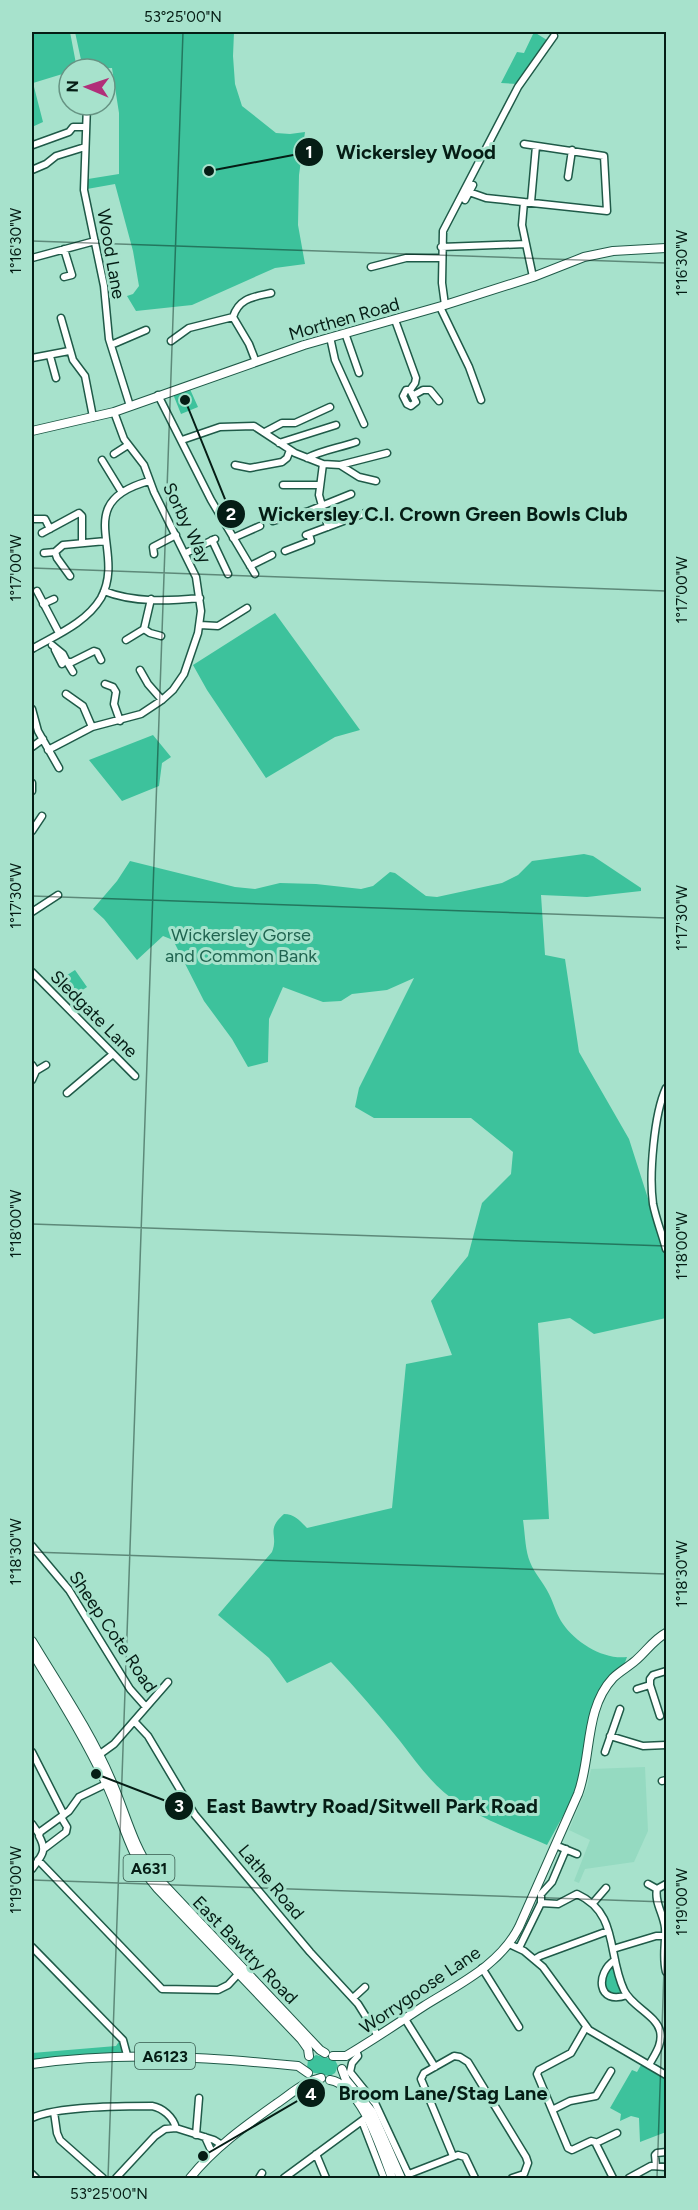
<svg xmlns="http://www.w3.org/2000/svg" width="698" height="2210" font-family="Figtree,sans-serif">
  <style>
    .built { fill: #95dac1 }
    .green { fill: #3dc29c }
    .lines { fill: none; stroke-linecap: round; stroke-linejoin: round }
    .stream { stroke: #8f7ae7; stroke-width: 1.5 }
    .minor-casing { stroke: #1f5a48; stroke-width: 9 }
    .major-casing { stroke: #1f5a48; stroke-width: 10 }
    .minor { stroke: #fff; stroke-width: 6 }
    .major { stroke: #fff; stroke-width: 8 }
    .ticks { fill: none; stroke: #051d15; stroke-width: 1.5; stroke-opacity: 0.45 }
    .labels { text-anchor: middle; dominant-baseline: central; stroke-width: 6; stroke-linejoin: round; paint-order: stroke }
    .shield { fill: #a7e2cc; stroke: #36584c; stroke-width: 1.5 }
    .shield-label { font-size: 16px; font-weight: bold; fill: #051d15 }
    .street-label { font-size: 18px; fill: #051d15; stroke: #a7e2cc }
    .park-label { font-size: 18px; fill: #206450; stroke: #a7e2cc }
    .leader { fill: none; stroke: #051d15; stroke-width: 2 }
    .callout-dot { fill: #051d15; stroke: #a7e2cc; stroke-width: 2 }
    .mark-label { font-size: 18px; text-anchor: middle; font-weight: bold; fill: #fff }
    .callout-label { font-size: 20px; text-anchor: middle; font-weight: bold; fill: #051d15; stroke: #a7e2cc; stroke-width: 6; stroke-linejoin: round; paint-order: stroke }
    .neatline { fill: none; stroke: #051d15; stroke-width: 2 }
    .ticks-label { font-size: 15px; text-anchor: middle; fill: #051d15 }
  </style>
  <rect width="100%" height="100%" fill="#a7e2cc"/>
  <path class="built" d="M645,1767l3,64 -14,31 -49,7 -6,14 -5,-2 16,-41 -21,-10 18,-43 4,-18z"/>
  <path class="green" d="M32,32h38l7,37h-8v3l-36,11 10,39 -11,5z
    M75,32h159l-1,24 2,28 7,22 34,27 14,1 15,-2 -6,43 -1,50 7,39 -30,4 -83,37 -56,6 -9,-15 6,-2 6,-8 -6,-35 -18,-67 -28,5 1,-10 31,-5v-61l-7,-45 -29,1z
    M534,32l13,8 -29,44 -17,-1 16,-31 7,1z
    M189,387l9,20 -17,7 -8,-20z
    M275,613l85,117 -25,7 -69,41 -59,-88 -14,-25z
    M153,735l18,22 -9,6 -3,23 -37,15 -33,-41z
    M584,854l9,2 48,32v3l-54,6 -46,-2 4,60 20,4 14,93 50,87 37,116v63l-72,16 -24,-16 -32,5 11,196 -26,1c2,13 2,30 7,42 4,11 14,21 19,32 5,10 8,22 14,30 13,19 41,36 64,33l-4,11 -17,17 -31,109 -28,51c-29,-13 -61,-24 -87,-41 -26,-16 -42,-40 -60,-63 -22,-27 -45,-54 -69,-79l-44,21 -18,-25 -51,-43 54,-63c7,-18 -7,-21 12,-38 11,0 16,7 23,14l85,-20 14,-144 46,-9 -21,-54 37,-45 14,-53 29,-29 2,-22 -42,-34h-97l-19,-11 4,-19 55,-110 -27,12 -35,4 -11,7 -18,1 -40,-15 -14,32 -1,43 -20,5 -16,-28 -28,-38 -31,-61 -10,-4 -26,24 -33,-41 -11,-10 24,-28 13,-20 105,26 20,2 25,-6 36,1 45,5 12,-3 17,-14 5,1 31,23 11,1 65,-14 16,-8 14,-14z
    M75,970l12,17 -12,8 -11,-18z
    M612,1964l10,29 -2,2 -13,-1 -4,-13z
    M120,2040l4,11 -2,2 -90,8v-8l84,-7z
    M316,2055l19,5 3,6 -3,7 -5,3 -20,-4 -3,-4 1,-8z
    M641,2065l25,15v52l-26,10 -1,-24 -8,-2 -11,5 1,-7 -11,-6 22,-38 5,2z"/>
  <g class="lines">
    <path class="stream" d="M546,33l1,-1"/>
    <g class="minor-casing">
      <path id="minor" d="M87,105l-3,85 20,96 5,53 21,67
        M33,145l36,-13 4,-5h12
        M32,170l14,-6 10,-8 29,-9
        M568,177l4,-27
        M469,192l17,6 121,13 -3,-55 -80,-12
        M465,200l8,-15
        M524,202l-2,23 11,52
        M531,202l5,-56
        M441,247l85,-3
        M32,258l63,-17
        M371,267l35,-9h36
        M64,277l8,-2 -8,-26
        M445,305l-3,-22 1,-52 75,-144 36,-51
        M440,307l29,60 12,33
        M233,317c6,-19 20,-20 38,-24
        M61,318l12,42 12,16 8,41
        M395,320l21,58 -1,5 -5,7 6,12 -5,4 -4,-2 -4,-8 3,-6h4
        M345,333l14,40
        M330,337l5,23 29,64
        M171,341l18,-13 44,-11 16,27 7,18
        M111,345l35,-15
        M50,356l6,22
        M32,358l37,-7
        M158,395l53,105 44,74
        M414,395l9,-5h7l9,11
        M265,432l17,-9h13l35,-16
        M182,440l38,-13 34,-1 41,27 28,11 17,1 19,12 17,4
        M279,443l57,-18
        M114,454l14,-9
        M307,458c16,-8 32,-10 49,-16
        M102,460l19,31
        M323,464l-4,31 9,32
        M235,465l15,3 32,-6 5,-4 3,-8
        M340,465l47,-12
        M283,485h36
        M32,519h13l5,10
        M273,521l36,-10 42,-17
        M42,533l37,-20 3,3v27
        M306,535l59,-22
        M233,538l27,-12
        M212,540l16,34
        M285,551l26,-10 -2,-7
        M55,552l2,6 13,18
        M44,553l11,-1 8,-7 43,-4
        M186,553l29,-14
        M154,554l-1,-7 23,-12
        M250,566l22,-11
        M37,591l22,42
        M104,591c30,12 65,10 96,7
        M43,604l11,-5
        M200,625l18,1 29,-18
        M144,629l6,4 11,3
        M126,640l18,-11 7,-30
        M52,645l11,9 4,8h5l22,-11 3,1 4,8
        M32,649c24,-14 54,-26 69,-51 26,-48 -31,-95 48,-117
        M55,650l7,14
        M67,662l6,10
        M140,670l8,14 14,16
        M105,684l8,3 3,5 -2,12 6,17
        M66,694l17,12 9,21
        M32,709l6,22 21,37
        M32,747l11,-8
        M48,750l44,-23 49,-13 21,-14 11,-10 11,-16 14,-41 3,-22 -5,-34 -42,-85 -10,-27 -20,-26 -10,-27
        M32,791v-8
        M32,831l10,-15
        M32,912l26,-17
        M32,972l103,104
        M32,1065l4,6 -4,9
        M36,1071l10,-6
        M666,1088c-12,26 -17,87 -13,116 3,15 9,30 13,45
        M67,1093l46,-39
        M32,1546l37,44 61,99 16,18
        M637,1689l13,-4
        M660,1716l-10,-31v-6l3,-4 13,-4
        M134,1721l14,15 47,79 115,137 48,52 20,32
        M610,1736l33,10 23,-1
        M32,1752l32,63
        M605,1752l15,-43
        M96,1757l18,-13 54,-62
        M662,1781l4,-1
        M32,1824l7,10
        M560,1847l17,7
        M45,1848l21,-16 1,-5 -6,-10
        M38,1860l124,129 56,1 10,-5 12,-13
        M32,1869c9,-13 16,-17 7,-33l1,-4 29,-21 10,-14 29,-14
        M648,1884l9,5c-3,13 7,26 8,39 1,15 -3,28 1,44
        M657,1889l9,-5
        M541,1903l17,1 19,-10c42,19 30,60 47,96 7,16 32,25 36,41 3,13 -5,23 -11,34
        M593,1903l13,-15
        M509,1944l15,7 19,16 46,63 77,45
        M32,1947l91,93 4,15
        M519,1948l22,-45v-9l11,-12 14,-33
        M613,1949l43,-13h9
        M535,1959l5,-3 68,-25
        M615,1960c-20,13 -18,46 12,35
        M482,1968l37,59
        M353,1998l12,-11
        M405,2019l30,48
        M586,2027l-15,26 -32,17 -2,4 31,74 4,2 19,-9 4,1 18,36
        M356,2050l2,6 -6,7 -2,9 25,31 35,75
        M552,2110l18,-9 26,-5 15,-25
        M54,2112l3,21 3,7 43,38
        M32,2118c25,-12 91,-12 120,-12 11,2 21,11 24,22
        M362,2121l22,57
        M196,2135l3,-37
        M205,2137l5,11
        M596,2143l21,-10
        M316,2154l10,24
        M453,2156l-32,-77 3,-6 30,-17 6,1 8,5 58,95 2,6 -4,11 -12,4
        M656,2166l-1,-11 2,-2 9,-1
        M32,2174l4,4
        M409,2174l49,-19 7,2 10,21
        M116,2178l39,-42 10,-7 11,-1 38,12 8,5
        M259,2178l3,-5
        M284,2178l83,-61
        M629,2178l22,-12 15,1"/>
    </g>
    <g class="major-casing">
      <path id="major" d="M32,431l82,-19 190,-67 141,-40 88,-28 51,-20 29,-6 53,-3
        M32,1641c27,45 58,90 79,139 14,31 21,64 41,92l168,178 5,3
        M32,1652c25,42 52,84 73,129 19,39 22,72 52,107l144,151 7,10 1,7
        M333,2056h13c27,-16 52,-33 78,-50 35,-22 76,-41 95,-79l59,-133c14,-37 6,-85 35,-116 6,-6 15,-11 22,-17 11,-9 18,-21 31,-28
        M32,2064c92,-13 174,-7 266,2l10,7
        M342,2069l4,11 26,32 29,66
        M330,2080c32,5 52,72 62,98
        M190,2178c24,-30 55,-52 86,-74 15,-10 27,-22 45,-26"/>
    </g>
    <use href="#minor" class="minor"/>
    <use href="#major" class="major"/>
  </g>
  <path class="ticks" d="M32,241l634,22M32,568l634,23M32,896l634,22M32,1224l634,22M32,1552l634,22M32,1880l634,22M108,2178l75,-2146M657,2178l9,-268"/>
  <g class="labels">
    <g class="shield">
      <rect x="123.5" y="1855" width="51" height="26" rx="4.5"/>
      <rect x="135" y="2043" width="60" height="26" rx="4.5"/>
    </g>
    <g class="shield-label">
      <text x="149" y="1868">A631</text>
      <text x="165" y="2056">A6123</text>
    </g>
    <g class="street-label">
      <text transform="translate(111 254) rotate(80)">Wood Lane</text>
      <text transform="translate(344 319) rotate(-16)">Morthen Road</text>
      <text transform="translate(187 523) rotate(64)">Sorby Way</text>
      <text transform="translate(94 1014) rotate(45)">Sledgate Lane</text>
      <text transform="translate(113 1632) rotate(56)">Sheep Cote Road</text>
      <text transform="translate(271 1882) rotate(50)">Lathe Road</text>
      <text transform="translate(245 1950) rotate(46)">East Bawtry Road</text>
      <text transform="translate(420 1990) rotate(-34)">Worrygoose Lane</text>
    </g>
    <g class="park-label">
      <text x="241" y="935">Wickersley Gorse<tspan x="241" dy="21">and Common Bank</tspan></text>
    </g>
  </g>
  <path class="leader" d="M209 171L309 152M185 400L231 514M96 1774L179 1806M203 2156L311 2093"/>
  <g class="callout-dot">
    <circle cx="209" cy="171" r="6"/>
    <circle cx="185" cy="400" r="6"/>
    <circle cx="96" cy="1774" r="6"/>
    <circle cx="203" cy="2156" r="6"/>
    <circle cx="309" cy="152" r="15"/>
    <circle cx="231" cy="514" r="15"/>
    <circle cx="179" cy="1806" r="15"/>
    <circle cx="311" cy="2093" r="15"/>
  </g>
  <g class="mark-label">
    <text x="309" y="158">1</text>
    <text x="231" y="520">2</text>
    <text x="179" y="1812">3</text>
    <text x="311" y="2100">4</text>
  </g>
  <g class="callout-label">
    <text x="416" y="159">Wickersley Wood</text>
    <text x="443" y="521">Wickersley C.I. Crown Green Bowls Club</text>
    <text x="372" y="1813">East Bawtry Road/Sitwell Park Road</text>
    <text x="443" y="2100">Broom Lane/Stag Lane</text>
  </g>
  <rect width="698" height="2210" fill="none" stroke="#a7e2cc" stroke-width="66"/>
  <g transform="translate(87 87) rotate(272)"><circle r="28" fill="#a7e2cc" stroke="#669383" stroke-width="1.5"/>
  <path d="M0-4.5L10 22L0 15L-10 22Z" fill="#b12f79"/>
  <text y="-9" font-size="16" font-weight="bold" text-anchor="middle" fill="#051d15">N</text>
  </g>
  <rect x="33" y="33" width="632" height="2144" class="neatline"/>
  <g class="ticks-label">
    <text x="183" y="22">53°25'00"N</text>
    <text transform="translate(16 241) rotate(-90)" y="5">1°16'30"W</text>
    <text transform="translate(682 263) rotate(-90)" y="5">1°16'30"W</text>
    <text transform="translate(16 568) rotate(-90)" y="5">1°17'00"W</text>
    <text transform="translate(682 590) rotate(-90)" y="5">1°17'00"W</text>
    <text transform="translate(16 896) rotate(-90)" y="5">1°17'30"W</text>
    <text transform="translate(682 918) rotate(-90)" y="5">1°17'30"W</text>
    <text transform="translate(16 1224) rotate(-90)" y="5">1°18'00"W</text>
    <text transform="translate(682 1246) rotate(-90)" y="5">1°18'00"W</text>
    <text transform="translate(16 1552) rotate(-90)" y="5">1°18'30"W</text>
    <text transform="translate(682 1574) rotate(-90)" y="5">1°18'30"W</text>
    <text transform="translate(16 1880) rotate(-90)" y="5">1°19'00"W</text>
    <text transform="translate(682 1902) rotate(-90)" y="5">1°19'00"W</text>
    <text x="109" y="2199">53°25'00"N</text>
  </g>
</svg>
